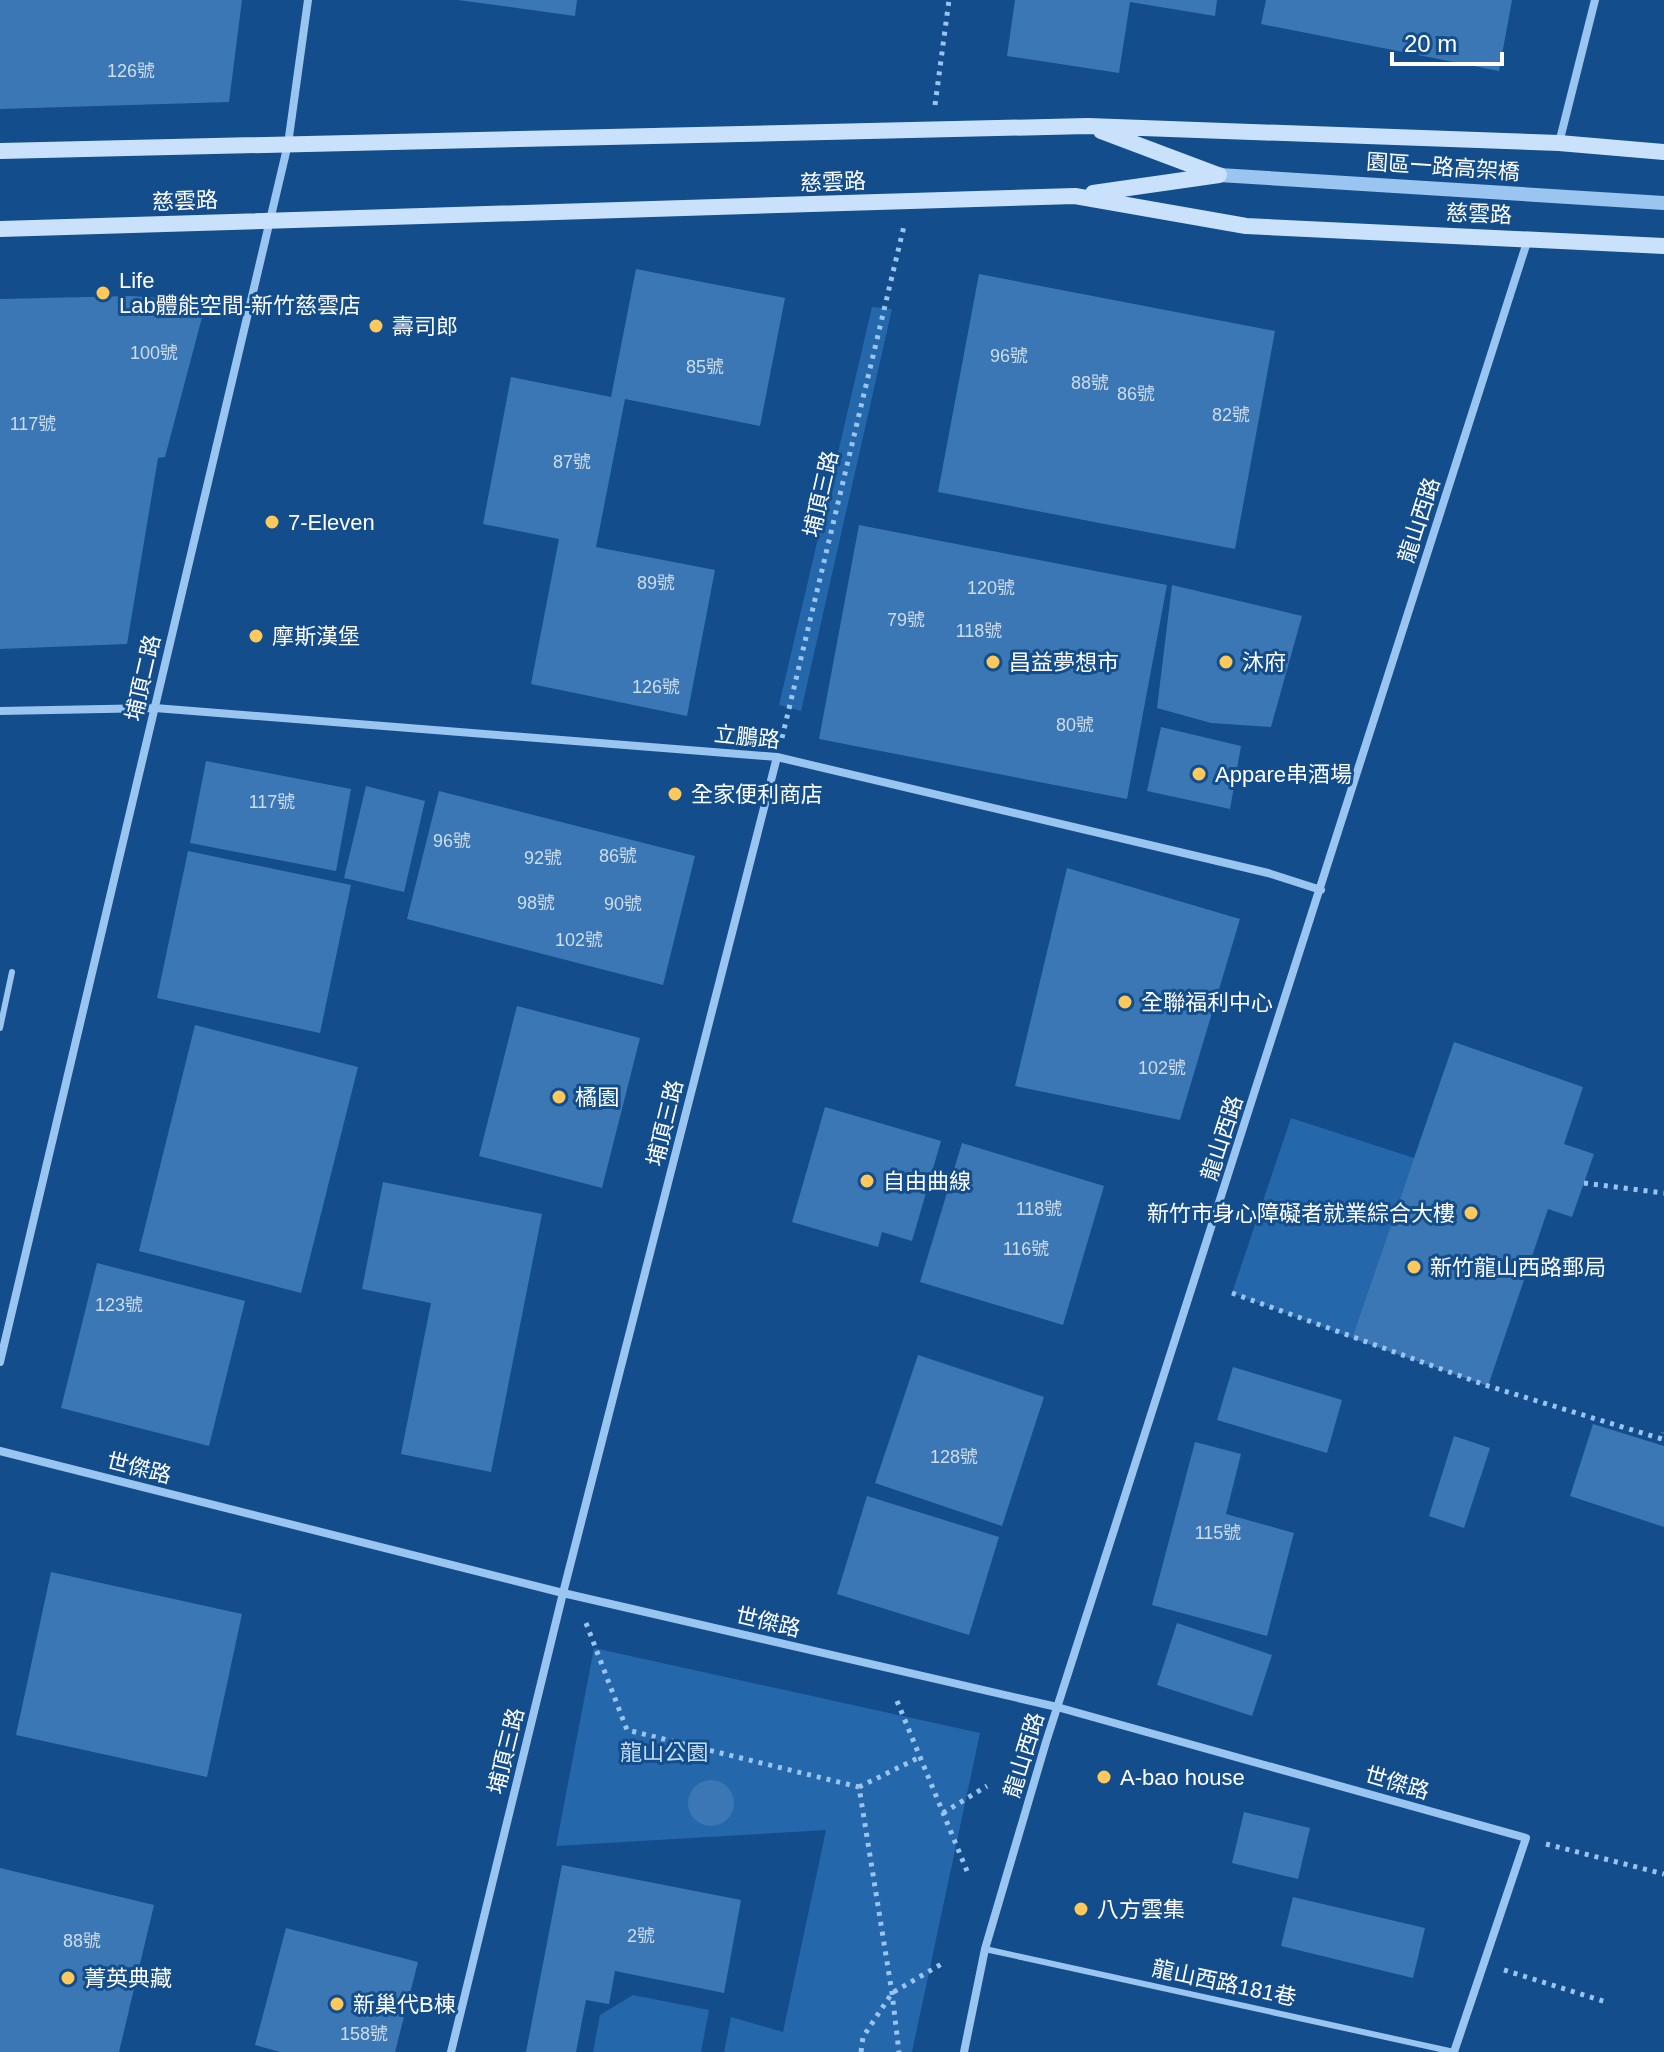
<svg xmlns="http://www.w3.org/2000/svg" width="1664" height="2052" font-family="Helvetica,'Noto Sans TC',sans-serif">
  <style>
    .green { fill: #2567ab }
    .building { fill: #3c77b5 }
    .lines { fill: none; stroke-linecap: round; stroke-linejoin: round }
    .path { stroke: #9bc5f1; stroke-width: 5; stroke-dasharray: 4 6; stroke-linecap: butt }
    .service { stroke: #9bc5f1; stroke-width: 6 }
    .minor { stroke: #9bc5f1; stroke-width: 8 }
    .tertiary { stroke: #9bc5f1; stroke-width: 14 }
    .secondary { stroke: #c9e1fb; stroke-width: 16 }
    .poi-dot { fill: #ffc85a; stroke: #134d8b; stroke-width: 3 }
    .labels { text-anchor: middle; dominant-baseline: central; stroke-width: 6; stroke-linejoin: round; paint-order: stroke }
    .number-label { font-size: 18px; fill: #ceddec }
    .street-label { font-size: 22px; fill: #fff; stroke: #134d8b }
    .poi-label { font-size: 22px; fill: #fff; stroke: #134d8b; text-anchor: start }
    .park-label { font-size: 22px; fill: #c1defc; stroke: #134d8b }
  </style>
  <rect width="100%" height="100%" fill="#134d8b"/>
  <path class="green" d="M872,307l20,2 -91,402 -22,-6z
    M1291,1118l123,40 -62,180 -120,-45z
    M594,1648l386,85 -68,319h-188l7,-35 52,15 43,-202 -270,16z
    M633,1995l76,15 -8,42h-108l7,-37z"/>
  <path class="building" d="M0,0h242l-13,102 -229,7z
    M458,0h119l-2,16z
    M1015,0h202l-2,16 -85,-14 -11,71 -112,-17z
    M1266,0h246l-13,71 -238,-47z
    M636,269l149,29 -25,128 -135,-27 -29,148 119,23 -28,146 -156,-32 28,-145 -76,-15 28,-147 100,20z
    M979,274l296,57 -40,218 -297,-57z
    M131,296l53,4 -1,3 22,3 -40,151 -7,1 -31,186 -127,5v-350z
    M859,525l308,60 -40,214 -308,-60z
    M1172,585l130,31 -31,111 -60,-4 -54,-15z
    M1161,727l80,19 -11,63 -83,-18z
    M206,761l145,28 -15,82 -146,-28z
    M366,786l59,15 -21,91 -60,-14z
    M439,791l256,65 -32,129 -256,-66z
    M188,851l163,34 -31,148 -163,-35z
    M1067,868l173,51 -60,201 -165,-34z
    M517,1006l123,32 -38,150 -123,-32z
    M195,1025l163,42 -57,226 -162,-42z
    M1454,1042l129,45 -19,57 30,10 -22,63 -24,-8 -60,177 -136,-48z
    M825,1107l116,34 -29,100 -30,-9 -4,15 -86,-25z
    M962,1143l142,43 -41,139 -143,-43z
    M383,1182l159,32 -51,258 -90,-18 30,-151 -69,-14z
    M97,1263l148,38 -36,145 -148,-38z
    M918,1355l126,42 -42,129 -127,-43z
    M1233,1367l109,33 -15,53 -110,-33z
    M1593,1424l71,22v81l-94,-31z
    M1454,1436l36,12 -26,80 -35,-12z
    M1195,1442l46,12 -15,60 68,19 -27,103 -115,-31z
    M867,1496l132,41 -30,98 -132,-41z
    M51,1572l191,42 -35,163 -191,-42z
    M1177,1623l95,32 -20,61 -95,-31z
    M688 1803a23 23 0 1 1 46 0a23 23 0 1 1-46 0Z
    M1244,1812l66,16 -12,51 -66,-16z
    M562,1865l179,35 -17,93 -109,-22 -6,33 -23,-4 -10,52h-50z
    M0,1868l154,37 -35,147h-119z
    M1293,1897l132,31 -12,50 -132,-32z
    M286,1928l132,34 -23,90h-115l-25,-7z"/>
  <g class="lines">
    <path class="path" d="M935,105l14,-105
      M782,738l122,-512
      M1584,1183l80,10
      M1232,1293l256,93 174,53 2,-6
      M586,1623l41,107 232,57 33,206 7,59
      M897,1701l70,170
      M859,1787l61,-30
      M943,1813l44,-27
      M1546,1844l118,30
      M1504,1970l102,32
      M861,2052l2,-15 29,-44 53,-31"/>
    <path class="service" d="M0,1028l12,-56
      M985,1949l469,103"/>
    <path class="minor" d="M1559,143l36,-143
      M0,711l155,-3 622,49 491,116 53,17
      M0,1362l288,-1218 20,-144
      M0,1451l563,142 494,114 469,131 -72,214
      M451,2052l112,-459 214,-836
      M964,2052l21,-103 61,-207 482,-1503"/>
    <path class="tertiary" d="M1219,175l445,28"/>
    <path class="secondary" d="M1101,131l117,44
      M0,151l1088,-25 471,17 105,9
      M1093,193l126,-18
      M0,229l1075,-33 171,30 418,20"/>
  </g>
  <g class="poi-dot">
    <circle cx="103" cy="293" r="8"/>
    <circle cx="376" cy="326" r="8"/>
    <circle cx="272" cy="522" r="8"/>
    <circle cx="256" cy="636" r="8"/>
    <circle cx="993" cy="662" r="8"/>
    <circle cx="1226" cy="662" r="8"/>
    <circle cx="1199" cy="774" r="8"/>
    <circle cx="675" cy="794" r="8"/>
    <circle cx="1125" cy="1002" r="8"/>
    <circle cx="559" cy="1097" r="8"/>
    <circle cx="867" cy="1181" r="8"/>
    <circle cx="1471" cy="1213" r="8"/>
    <circle cx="1414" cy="1267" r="8"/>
    <circle cx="1104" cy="1777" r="8"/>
    <circle cx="1081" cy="1909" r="8"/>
    <circle cx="68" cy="1978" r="8"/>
    <circle cx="337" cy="2004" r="8"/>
  </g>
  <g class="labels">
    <g class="number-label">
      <text x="131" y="71">126號</text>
      <text x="154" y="353">100號</text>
      <text x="1009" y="356">96號</text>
      <text x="705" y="367">85號</text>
      <text x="1090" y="383">88號</text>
      <text x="1136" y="394">86號</text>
      <text x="1231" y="415">82號</text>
      <text x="33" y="424">117號</text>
      <text x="572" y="462">87號</text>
      <text x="656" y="583">89號</text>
      <text x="991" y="588">120號</text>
      <text x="906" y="620">79號</text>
      <text x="979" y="631">118號</text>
      <text x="656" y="687">126號</text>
      <text x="1075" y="725">80號</text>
      <text x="272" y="802">117號</text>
      <text x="452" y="841">96號</text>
      <text x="618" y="856">86號</text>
      <text x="543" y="858">92號</text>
      <text x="536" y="903">98號</text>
      <text x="623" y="904">90號</text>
      <text x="579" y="940">102號</text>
      <text x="1162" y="1068">102號</text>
      <text x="1039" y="1209">118號</text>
      <text x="1026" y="1249">116號</text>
      <text x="119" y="1305">123號</text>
      <text x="954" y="1457">128號</text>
      <text x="1218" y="1533">115號</text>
      <text x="641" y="1936">2號</text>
      <text x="82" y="1941">88號</text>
      <text x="364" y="2034">158號</text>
    </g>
    <g class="street-label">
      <text transform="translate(1443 167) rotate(4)">園區一路高架橋</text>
      <text transform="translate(833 182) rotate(-2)">慈雲路</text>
      <text transform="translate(185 201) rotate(-2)">慈雲路</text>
      <text transform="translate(1479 214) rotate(2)">慈雲路</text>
      <text transform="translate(821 494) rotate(-77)">埔頂三路</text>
      <text transform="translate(1419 520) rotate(-72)">龍山西路</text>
      <text transform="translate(143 678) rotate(-77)">埔頂二路</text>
      <text transform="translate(747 737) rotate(6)">立鵬路</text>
      <text transform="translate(665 1123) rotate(-76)">埔頂三路</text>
      <text transform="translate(1222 1138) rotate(-72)">龍山西路</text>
      <text transform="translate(139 1468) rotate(14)">世傑路</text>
      <text transform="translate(768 1622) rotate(13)">世傑路</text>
      <text transform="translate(506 1751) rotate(-76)">埔頂三路</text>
      <text transform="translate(1024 1755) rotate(-73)">龍山西路</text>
      <text transform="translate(1397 1783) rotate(16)">世傑路</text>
      <text transform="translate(1224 1983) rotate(12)">龍山西路181巷</text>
    </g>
    <g class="poi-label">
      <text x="119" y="280">Life<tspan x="119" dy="25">Lab體能空間-新竹慈雲店</tspan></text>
      <text x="392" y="326">壽司郎</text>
      <text x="288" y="522">7-Eleven</text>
      <text x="272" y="636">摩斯漢堡</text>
      <text x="1009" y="662">昌益夢想市</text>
      <text x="1242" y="662">沐府</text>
      <text x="1215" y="774">Appare串酒場</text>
      <text x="691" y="794">全家便利商店</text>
      <text x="1141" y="1002">全聯福利中心</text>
      <text x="575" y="1097">橘園</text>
      <text x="883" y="1181">自由曲線</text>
      <text x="1455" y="1213" text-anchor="end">新竹市身心障礙者就業綜合大樓</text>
      <text x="1430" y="1267">新竹龍山西路郵局</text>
      <text x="1120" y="1777">A-bao house</text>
      <text x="1097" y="1909">八方雲集</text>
      <text x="84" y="1978">菁英典藏</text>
      <text x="353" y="2004">新巢代B棟</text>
    </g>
    <g class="park-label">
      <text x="664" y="1752">龍山公園</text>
    </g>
  </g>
  <path d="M1392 52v12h110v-12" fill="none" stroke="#ffffff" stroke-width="4"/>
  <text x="1404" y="52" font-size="24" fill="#ffffff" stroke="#134d8b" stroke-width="6" paint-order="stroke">20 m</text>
</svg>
